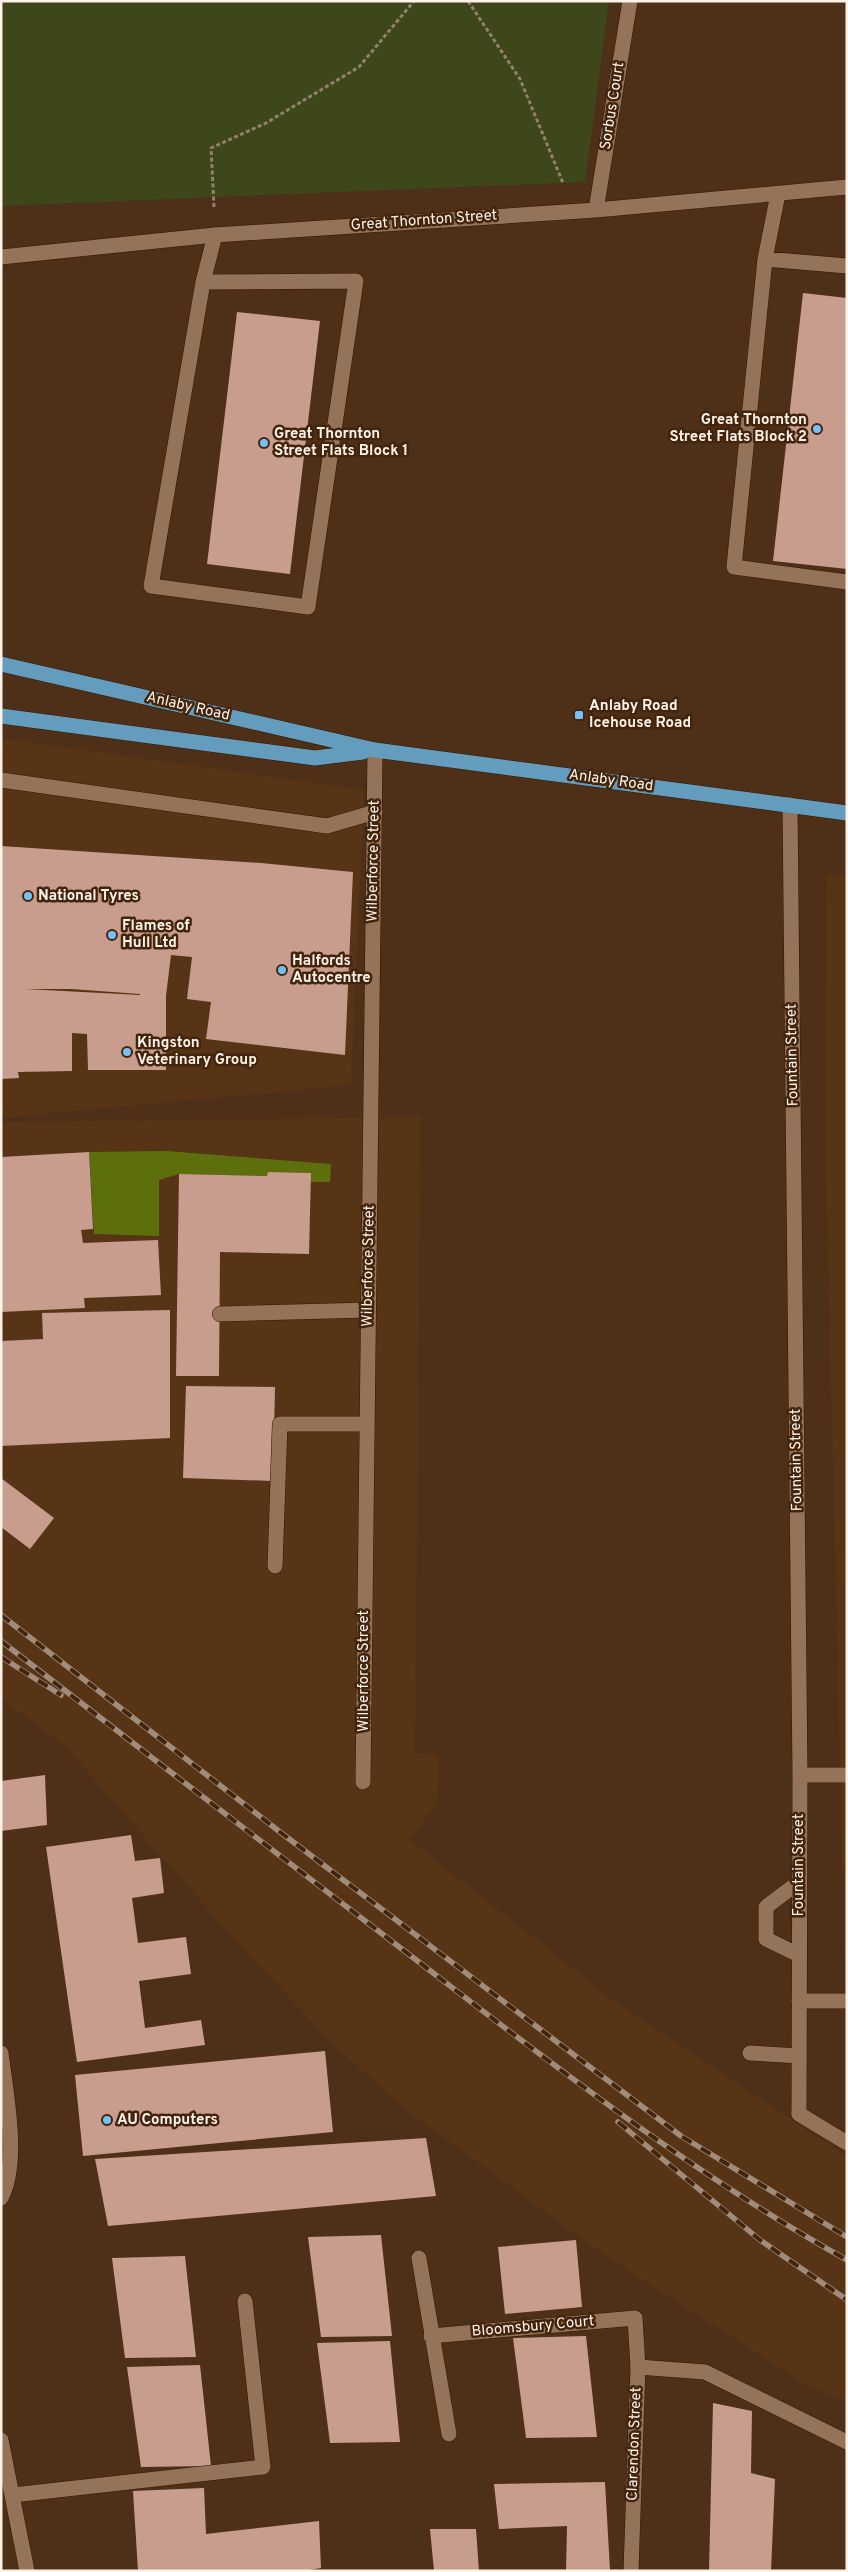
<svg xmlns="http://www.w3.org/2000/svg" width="848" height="2572" font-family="Overpass,sans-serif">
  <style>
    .built { fill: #573415 }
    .green { fill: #3d4719 }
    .forest { fill: #5d6e0c }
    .building { fill: #c99d8e; fill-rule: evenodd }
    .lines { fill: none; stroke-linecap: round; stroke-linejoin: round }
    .lane-casing { stroke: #321700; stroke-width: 16 }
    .street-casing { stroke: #321700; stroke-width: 16 }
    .secondary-casing { stroke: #321700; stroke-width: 16 }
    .primary-casing { stroke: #321700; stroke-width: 16 }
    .path { stroke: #957f6d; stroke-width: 3; stroke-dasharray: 4 2.5; stroke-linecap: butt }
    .lane { stroke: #957359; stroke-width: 15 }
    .street { stroke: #957359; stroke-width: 15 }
    .secondary { stroke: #957359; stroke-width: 15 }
    .primary { stroke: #639cbc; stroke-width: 15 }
    .rail-casing { stroke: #a18c7b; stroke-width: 5.5 }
    .rail { stroke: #42250c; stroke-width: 4; stroke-dasharray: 11; stroke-linecap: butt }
    .poi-dot { fill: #73c1f5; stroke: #42250c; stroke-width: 2 }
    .labels { text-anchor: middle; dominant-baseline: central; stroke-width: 5; stroke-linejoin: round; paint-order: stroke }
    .street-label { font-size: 15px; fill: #fef2e9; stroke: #42250c }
    .poi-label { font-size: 15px; font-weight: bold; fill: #fef2e9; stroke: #42250c; text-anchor: start }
  </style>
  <rect width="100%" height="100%" fill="#4d3017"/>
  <path class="built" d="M1,738l363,52 -13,295 -350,33z
    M827,874l20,2v1183l-22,-923z
    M421,1117l-6,636 24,1 -2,49 -27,37 204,161 233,156v245l-42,-18 -201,-129 -200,-147 -71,-64 -107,-114 -162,-185 -63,-46v-577z"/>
  <path class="green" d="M1,1h608l-24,181 -584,24z"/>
  <path class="forest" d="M166,1151l165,13 -1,18h-19l-1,-9 -41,-1 -2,4 -88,-2 -20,6v56l-65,-2 -5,-82z"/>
  <path class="building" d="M803,293l44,5v271l-74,-8z
    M237,312l83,9 -30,253 -83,-10z
    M1,846l260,17 92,9 -8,183 -139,-16 5,-37 -24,-3 5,-42 -21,-2 -5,41v74h-78l-1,-36 -15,-1v38l-54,1 1,6 -18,1zM25,989h46l69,5v1z
    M89,1152l4,77 -12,1 2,13 75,-3 3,55 -77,3 1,10 -84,4v-155z
    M268,1172l43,1 -2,81 -89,-2 -1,124h-43l3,-202 88,2z
    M170,1310v128l-169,8v-105l42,-2 -1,-26z
    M186,1386l89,1 -2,94 -90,-3z
    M1,1478l53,40 -24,31 -29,-22z
    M45,1775l2,50 -46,6v-50z
    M131,1835l4,26 25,-3 4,35 -32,5 6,45 48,-6 5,37 -52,7 6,47 56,-8 4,25 -128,17 -31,-215z
    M325,2051l8,81 -250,24 -8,-81z
    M426,2138l10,58 -328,30 -13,-67z
    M381,2235l11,101 -71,1 -13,-100z
    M576,2240l6,67 -77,7 -7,-67z
    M185,2256l11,101 -71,1 -13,-100z
    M586,2336l11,101 -71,1 -13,-100z
    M390,2341l10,101 -70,1 -13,-100z
    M200,2365l11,101 -70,1 -14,-100z
    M713,2403l39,8 -1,62 24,6 -4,92h-62z
    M605,2482l5,88h-44l1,-44 -68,3 -5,-45z
    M204,2488l2,46 113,-13 2,47 -18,3h-165l-5,-80z
    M430,2529h46l3,42h-45z"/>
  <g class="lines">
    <g class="lane-casing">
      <path id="lane" d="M778,194l-13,65 -31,308 113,15
        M765,259l82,7
        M203,282l153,-1 -48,326 -157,-21 52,-304 12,-47
        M1,780l326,46 48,-14
        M220,1314l148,-4
        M275,1566l5,-142h86
        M800,1775h47
        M799,1955l-33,-16v-32l33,-25
        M799,2001h48
        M750,2053l49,3
        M799,2114l48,29
        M638,2367l67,5 142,70"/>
    </g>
    <g class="street-casing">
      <path id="street" d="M596,210l34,-209
        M1,257l214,-22 381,-25 251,-23
        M790,805l10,970 -1,339
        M363,1782l12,-1032
        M1,2053c5,40 19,110 0,145
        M419,2258l30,176
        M431,2336l204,-18 3,49 -7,204
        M13,2495l250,-28 -18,-166"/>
    </g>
    <g class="secondary-casing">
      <path id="secondary" d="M1,2440l26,131"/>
    </g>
    <g class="primary-casing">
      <path id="primary" d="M1,664l374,86 472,63
        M1,716l314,42 48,-6"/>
    </g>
    <path class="path" d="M468,1l52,78 43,104
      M214,207l-3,-59 55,-25 93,-56 55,-66"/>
    <use href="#lane" class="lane"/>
    <use href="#street" class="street"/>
    <use href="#secondary" class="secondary"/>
    <use href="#primary" class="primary"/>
    <g class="rail-casing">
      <path id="rail" d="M1,1615l279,217 401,304 166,101
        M1,1641c136,106 273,210 410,315 141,108 280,217 436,304
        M1,1657l60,38
        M618,2122l142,118 87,60"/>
    </g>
    <use href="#rail" class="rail"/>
  </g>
  <g class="poi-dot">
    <circle cx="817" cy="429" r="5"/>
    <circle cx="264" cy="443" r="5"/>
    <rect x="574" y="710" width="10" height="10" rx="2.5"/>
    <circle cx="28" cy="896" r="5"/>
    <circle cx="112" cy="935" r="5"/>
    <circle cx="282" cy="970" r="5"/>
    <circle cx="127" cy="1052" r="5"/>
    <circle cx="107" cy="2120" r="5"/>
  </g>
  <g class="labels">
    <g class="street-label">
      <text transform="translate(613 106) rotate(-81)">Sorbus Court</text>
      <text transform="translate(424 221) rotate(-4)">Great Thornton Street</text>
      <text transform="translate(188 707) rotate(13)">Anlaby Road</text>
      <text transform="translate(611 781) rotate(8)">Anlaby Road</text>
      <text transform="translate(374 861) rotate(-89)">Wilberforce Street</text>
      <text transform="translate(793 1055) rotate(-91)">Fountain Street</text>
      <text transform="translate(369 1266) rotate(-89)">Wilberforce Street</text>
      <text transform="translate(797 1460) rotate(-91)">Fountain Street</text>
      <text transform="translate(364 1671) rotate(-90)">Wilberforce Street</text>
      <text transform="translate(799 1865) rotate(-90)">Fountain Street</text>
      <text transform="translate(533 2327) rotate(-5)">Bloomsbury Court</text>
      <text transform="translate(635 2444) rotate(-88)">Clarendon Street</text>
    </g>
    <g class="poi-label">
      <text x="807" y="420" text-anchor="end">Great Thornton<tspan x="807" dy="17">Street Flats Block 2</tspan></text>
      <text x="274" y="434">Great Thornton<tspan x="274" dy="17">Street Flats Block 1</tspan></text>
      <text x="589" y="706">Anlaby Road<tspan x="589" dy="17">Icehouse Road</tspan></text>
      <text x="38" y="896">National Tyres</text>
      <text x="122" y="926">Flames of<tspan x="122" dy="17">Hull Ltd</tspan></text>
      <text x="292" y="961">Halfords<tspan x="292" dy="17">Autocentre</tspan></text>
      <text x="137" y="1043">Kingston<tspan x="137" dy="17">Veterinary Group</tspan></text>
      <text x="117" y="2120">AU Computers</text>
    </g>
  </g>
  <rect width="848" height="2572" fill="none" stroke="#fef2e9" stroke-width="5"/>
</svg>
